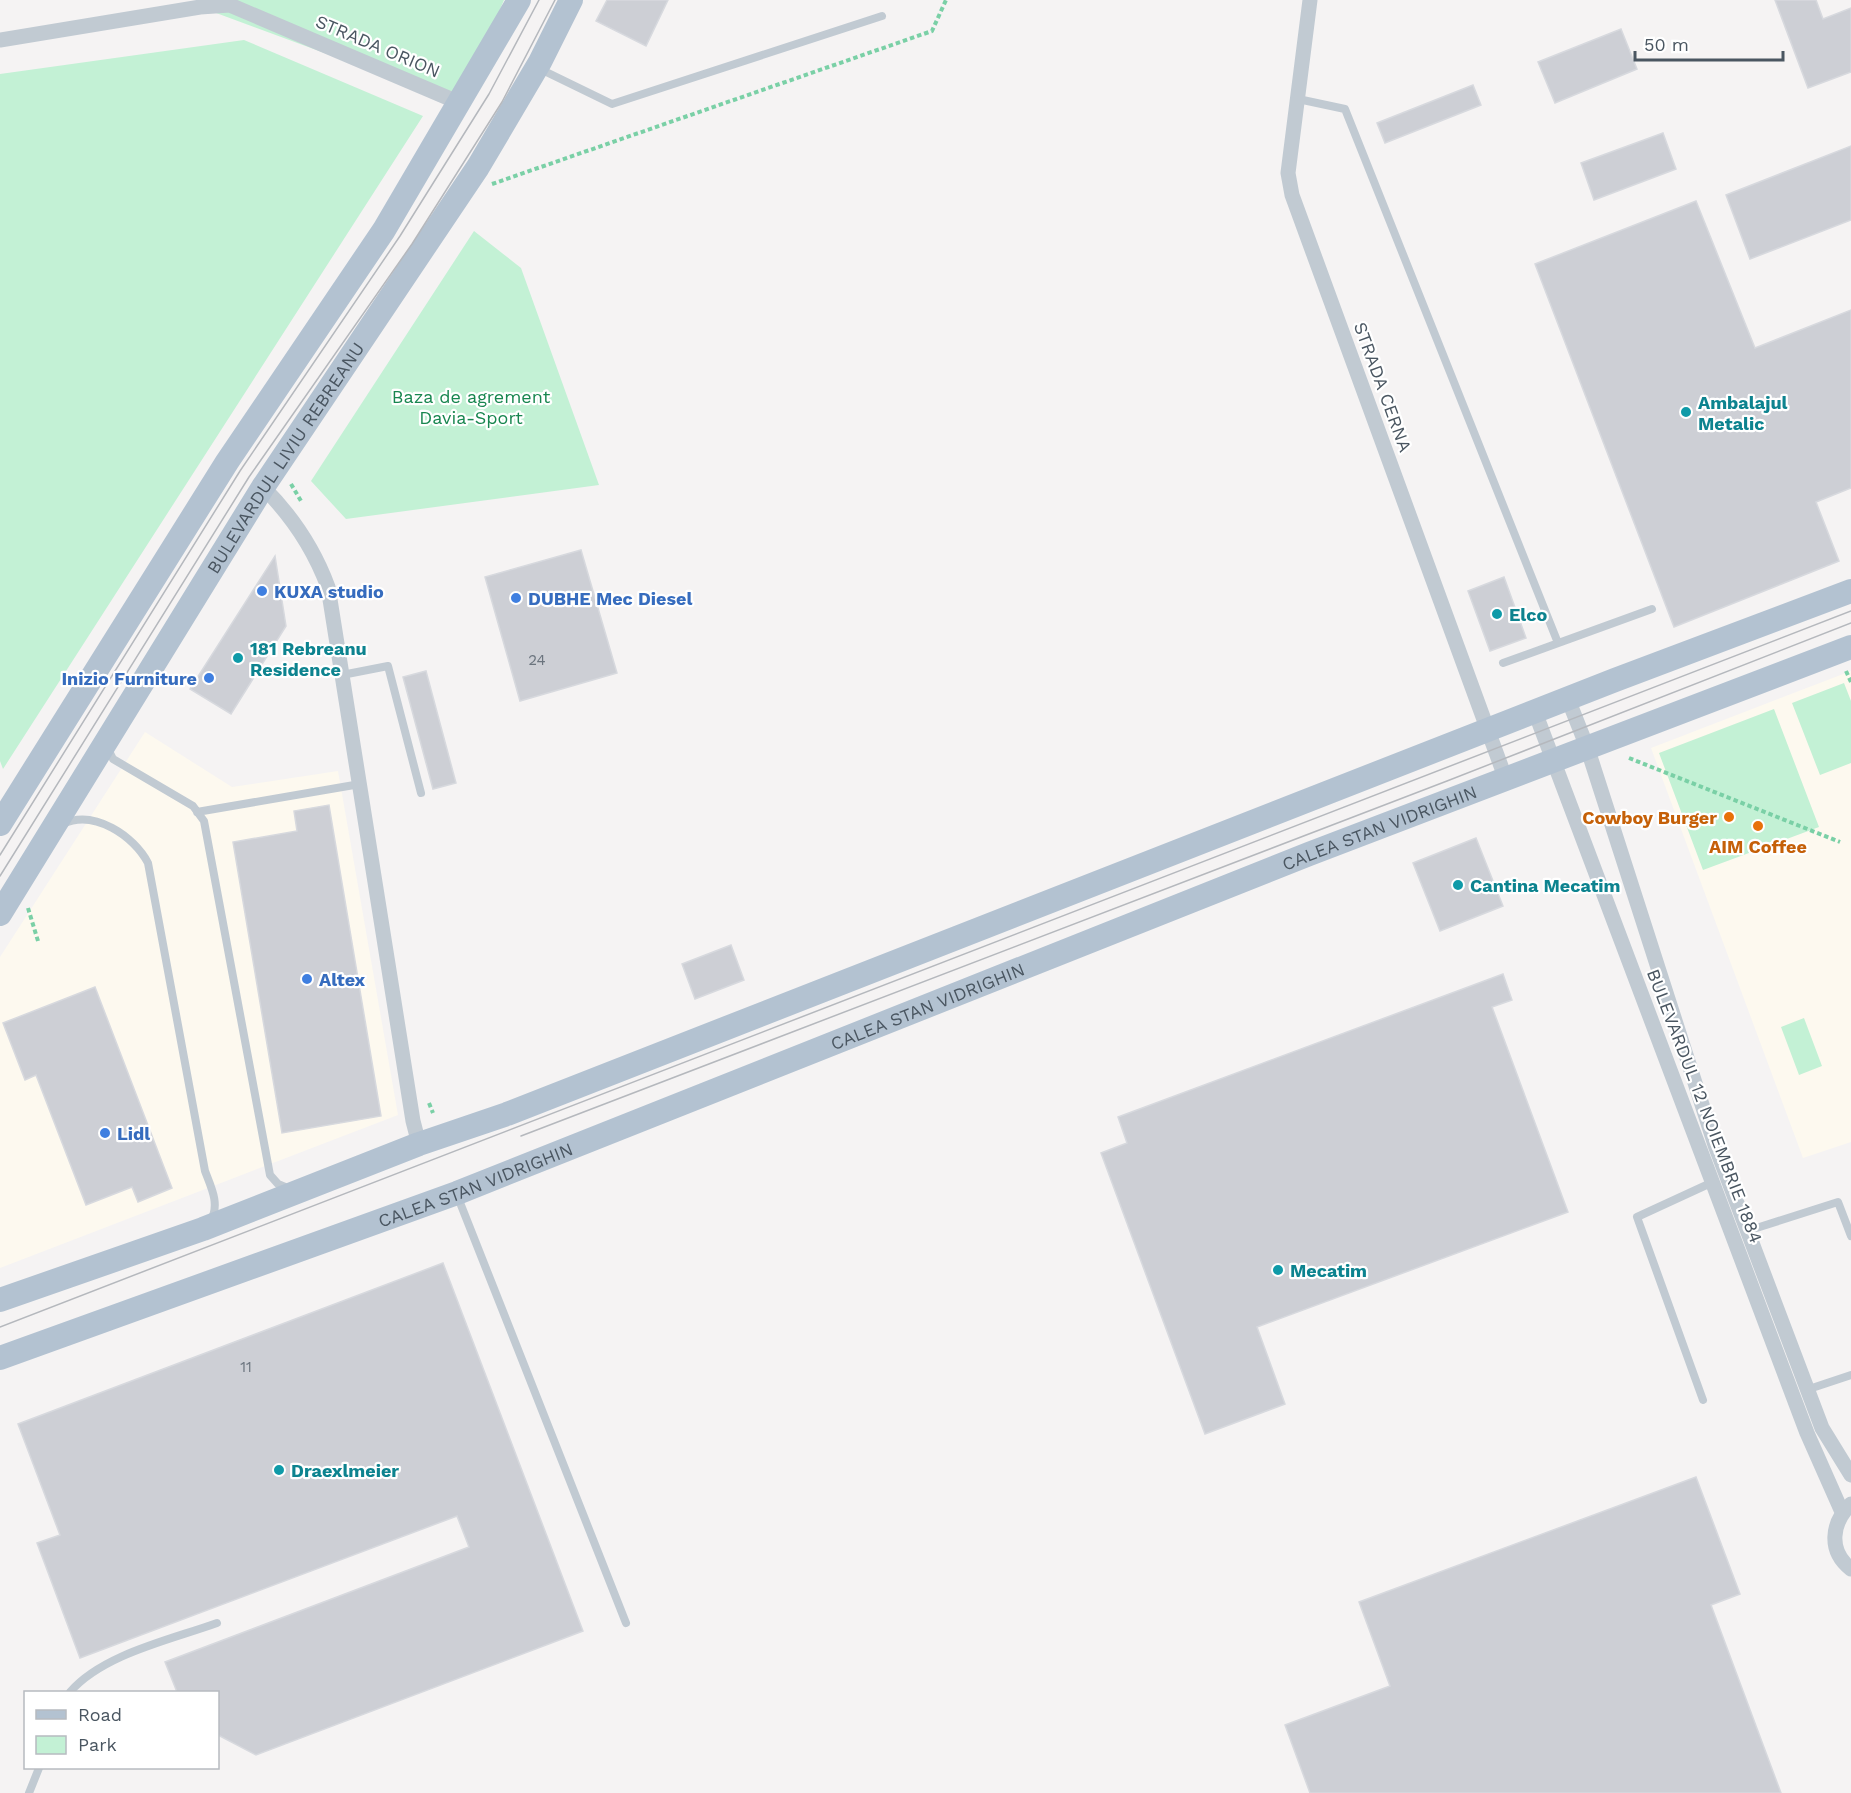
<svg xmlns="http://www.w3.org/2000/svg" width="1851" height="1793" font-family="'Work Sans',sans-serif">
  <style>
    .commercial { fill: #fdf9ef }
    .green { fill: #c3f1d5 }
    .building { fill: #cdcfd5; stroke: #d7d9de; stroke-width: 1.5 }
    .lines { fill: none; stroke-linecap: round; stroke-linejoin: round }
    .path { stroke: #7ad0a6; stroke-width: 4; stroke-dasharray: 4.5 3; stroke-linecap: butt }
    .service { stroke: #c1cad2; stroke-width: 8 }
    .minor { stroke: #c1cad2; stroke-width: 15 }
    .primary { stroke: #b3c2d1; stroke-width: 24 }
    .tram { stroke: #b5b8bd; stroke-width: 1.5 }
    .culture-dot { fill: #0f9aa8; stroke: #fff; stroke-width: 2 }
    .shop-dot { fill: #3f7fe0; stroke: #fff; stroke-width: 2 }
    .food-dot { fill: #e8710a; stroke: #fff; stroke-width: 2 }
    .labels { text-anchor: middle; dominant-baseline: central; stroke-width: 4.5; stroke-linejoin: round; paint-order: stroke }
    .number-label { font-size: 15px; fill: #6b747e }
    .street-label { font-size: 18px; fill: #4a5661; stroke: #fff }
    .park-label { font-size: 18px; fill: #17864f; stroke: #fff }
    .culture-label { font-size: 18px; font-weight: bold; fill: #0d838f; stroke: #fff; text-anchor: start }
    .shop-label { font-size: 18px; font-weight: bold; fill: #366cbe; stroke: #fff; text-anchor: start }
    .food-label { font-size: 18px; font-weight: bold; fill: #c56008; stroke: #fff; text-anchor: end }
  </style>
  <rect width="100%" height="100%" fill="#f5f3f3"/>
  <path class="commercial" d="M1851,671v471l-48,16 -152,-410z
    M145,732l87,55 106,-16 60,344 -398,153v-311z"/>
  <path class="green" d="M202,0h302l-44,103 -260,-96z
    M244,40l179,76 -420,653 -3,-8v-687z
    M474,231l47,37 78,217 -253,34 -35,-38z
    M1844,683l7,18v62l-31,12 -28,-72z
    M1774,709l45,118 -116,43 -44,-117z
    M1804,1018l18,48 -23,9 -18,-48z"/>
  <path class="building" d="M607,0h61l-22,46 -50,-25z
    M1775,0h41l7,19 28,-11v64l-43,16z
    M1621,29l16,40 -82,34 -17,-41z
    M1473,85l8,20 -96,38 -8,-20z
    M1663,133l13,36 -82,31 -13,-37z
    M1851,146v74l-101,39 -24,-64z
    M1696,201l59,147 96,-38v178l-35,14 23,59 -165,66 -139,-363z
    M581,550l36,123 -97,28 -35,-124z
    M275,556l11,70 -55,88 -41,-25z
    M1504,577l22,61 -36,13 -22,-60z
    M426,671l30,112 -23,6 -30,-112z
    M329,805l52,311 -99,17 -49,-291 64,-11 -3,-20z
    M1476,838l27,68 -63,25 -27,-68z
    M731,945l13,35 -49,19 -13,-35z
    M1503,974l9,26 -20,7 76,205 -311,115 28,77 -80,30 -104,-281 26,-10 -9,-26z
    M95,987l77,201 -34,14 -6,-15 -46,18 -50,-130 -11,5 -22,-57z
    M443,1263l140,368 -327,124 -38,-20v-43h-41l-12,-30 304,-115 -12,-31 -377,142 -43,-115 23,-8 -42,-111z
    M1696,1477l44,117 -29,11 70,188h-471l-25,-68 105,-39 -31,-84z"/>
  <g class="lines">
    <path class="path" d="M492,184l440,-153 14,-31
      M291,484l10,17
      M1846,671l5,11
      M1629,758l211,84
      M28,908l10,33
      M429,1103l4,10"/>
    <path class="service" d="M538,68l74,36 270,-88
      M1298,99l47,10 213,534
      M1503,663l149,-54
      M342,675l46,-9 33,127
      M108,749l5,10 80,47 11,15 66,354 8,9 12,5
      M197,812l163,-28
      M63,824c31,-15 71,12 85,39l57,308c6,16 15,33 6,49
      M457,1195l169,428
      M1747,1231l91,-29 13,34
      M1806,1390l45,-15
      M1703,1400l-66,-183 76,-35
      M70,1692c33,-38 100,-52 147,-69
      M29,1793l10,-25"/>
    <path class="minor" d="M1310,0l-22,173 4,22 213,582
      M0,40l200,-33 30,-2 230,98
      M263,487c30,30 51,62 65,100l85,534 6,23
      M1568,699l19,48 128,398 107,283 29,47
      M1535,712l272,721 35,79
      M1851,1504c-20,19 -23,47 0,65"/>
    <g class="primary">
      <path d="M0,824l227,-362 157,-232 135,-230"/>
      <path id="s1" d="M0,914l263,-427 215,-320 62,-105 31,-62"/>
      <path d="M0,1300l203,-71 216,-85 88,-30 1108,-434 236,-89"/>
      <path id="s2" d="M0,1358l457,-165 852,-339 542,-207"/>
    </g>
    <path class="tram" d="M0,855l240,-384 160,-235 89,-142 50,-94
      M0,876l249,-399 163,-233 90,-142 53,-102
      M521,1136l926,-355 404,-158
      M0,1327l1851,-716"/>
  </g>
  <g class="culture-dot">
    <circle cx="1686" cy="412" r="6"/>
    <circle cx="1497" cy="614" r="6"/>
    <circle cx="238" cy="658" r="6"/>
    <circle cx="1458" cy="885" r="6"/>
    <circle cx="1278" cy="1270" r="6"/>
    <circle cx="279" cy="1470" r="6"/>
  </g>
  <g class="shop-dot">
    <circle cx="262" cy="591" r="6"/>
    <circle cx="516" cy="598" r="6"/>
    <circle cx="209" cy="678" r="6"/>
    <circle cx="307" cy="979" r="6"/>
    <circle cx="105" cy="1133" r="6"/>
  </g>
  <g class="food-dot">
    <circle cx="1729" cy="817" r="6"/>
    <circle cx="1758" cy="826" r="6"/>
  </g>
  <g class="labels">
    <g class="number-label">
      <text x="537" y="660">24</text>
      <text x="246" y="1367">11</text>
    </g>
    <g class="street-label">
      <text transform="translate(378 46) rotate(23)">STRADA ORION</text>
      <text transform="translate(1383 387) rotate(70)">STRADA CERNA</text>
      <text stroke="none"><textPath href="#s1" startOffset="538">BULEVARDUL LIVIU REBREANU</textPath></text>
      <text stroke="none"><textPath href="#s2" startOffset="1478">CALEA STAN VIDRIGHIN</textPath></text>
      <text stroke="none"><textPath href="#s2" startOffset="992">CALEA STAN VIDRIGHIN</textPath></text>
      <text transform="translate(1705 1106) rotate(69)">BULEVARDUL 12 NOIEMBRIE 1884</text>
      <text stroke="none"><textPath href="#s2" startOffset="506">CALEA STAN VIDRIGHIN</textPath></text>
    </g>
    <g class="park-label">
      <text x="471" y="396">Baza de agrement<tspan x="471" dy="21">Davia-Sport</tspan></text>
    </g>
    <g class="culture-label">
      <text x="1698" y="402">Ambalajul<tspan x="1698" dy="21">Metalic</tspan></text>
      <text x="1509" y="614">Elco</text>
      <text x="250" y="648">181 Rebreanu<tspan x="250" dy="21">Residence</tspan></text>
      <text x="1470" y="885">Cantina Mecatim</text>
      <text x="1290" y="1270">Mecatim</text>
      <text x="291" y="1470">Draexlmeier</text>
    </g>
    <g class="shop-label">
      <text x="274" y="591">KUXA studio</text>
      <text x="528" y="598">DUBHE Mec Diesel</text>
      <text x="197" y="678" text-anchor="end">Inizio Furniture</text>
      <text x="319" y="979">Altex</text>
      <text x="117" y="1133">Lidl</text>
    </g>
    <g class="food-label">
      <text x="1717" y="817">Cowboy Burger</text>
      <text x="1758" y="846" text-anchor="middle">AIM Coffee</text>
    </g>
  </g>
  <rect x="24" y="1691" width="195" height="78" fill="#ffffff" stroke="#b7bbc0" stroke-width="1.5"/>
  <rect x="36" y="1710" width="30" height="9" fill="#b3c2d1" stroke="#b7bbc0" stroke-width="1.5"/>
  <text x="78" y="1721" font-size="18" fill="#4a5661">Road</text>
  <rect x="36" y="1736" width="30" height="18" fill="#c3f1d5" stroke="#b7bbc0" stroke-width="1.5"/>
  <text x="78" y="1751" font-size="18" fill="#4a5661">Park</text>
  <path d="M1635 51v9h148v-9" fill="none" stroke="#4a5661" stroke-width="3"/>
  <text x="1644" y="51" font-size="18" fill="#4a5661" stroke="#ffffff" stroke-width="4.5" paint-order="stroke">50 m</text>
</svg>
